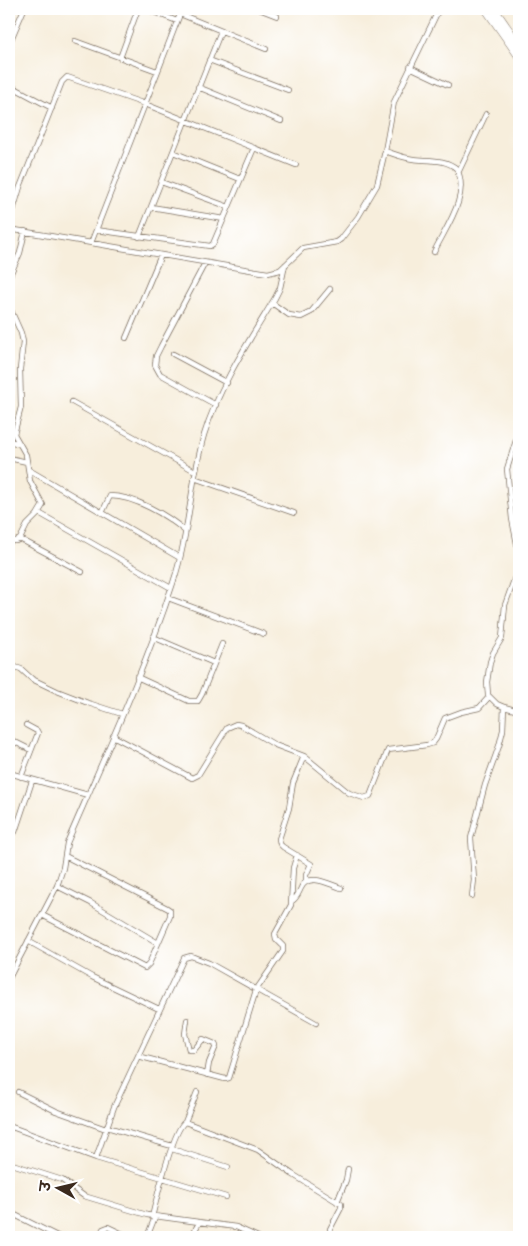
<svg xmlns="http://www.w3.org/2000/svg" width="528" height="1246" font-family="Delius,'Playpen Sans Deva',sans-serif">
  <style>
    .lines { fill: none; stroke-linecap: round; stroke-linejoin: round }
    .minor-casing { stroke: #7d6f60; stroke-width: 6 }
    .trunk-casing { stroke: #7d6f60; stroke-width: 9 }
    .minor { stroke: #fff; stroke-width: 4.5 }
    .trunk { stroke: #fff; stroke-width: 8 }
  </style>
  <rect width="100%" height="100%" fill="#fff"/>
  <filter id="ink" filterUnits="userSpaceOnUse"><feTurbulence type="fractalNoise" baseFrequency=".02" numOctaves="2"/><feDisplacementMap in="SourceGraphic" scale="10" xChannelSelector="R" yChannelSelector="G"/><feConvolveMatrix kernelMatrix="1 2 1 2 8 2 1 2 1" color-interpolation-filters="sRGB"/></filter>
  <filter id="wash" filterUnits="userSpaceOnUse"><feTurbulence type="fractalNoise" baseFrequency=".0096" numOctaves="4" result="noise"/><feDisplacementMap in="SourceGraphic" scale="20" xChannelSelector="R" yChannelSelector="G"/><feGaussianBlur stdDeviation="1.12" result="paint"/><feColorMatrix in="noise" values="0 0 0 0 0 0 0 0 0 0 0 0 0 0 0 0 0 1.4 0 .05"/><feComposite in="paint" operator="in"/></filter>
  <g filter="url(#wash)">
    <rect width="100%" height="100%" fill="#f7eedc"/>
  </g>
  <g filter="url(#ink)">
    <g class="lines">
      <g class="minor-casing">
        <path id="minor" d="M146,9l31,12
          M259,9l18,7
          M180,14l86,35
          M75,41l82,30
          M9,44l15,-35
          M120,58l18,-49
          M209,60l79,30
          M410,67l38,18
          M9,85l43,23
          M198,87l83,34
          M385,151c9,3 18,7 28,8 14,2 32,-1 44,10 13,27 -11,58 -23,83
          M173,152l67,27
          M458,173l28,-59
          M161,182l68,25
          M151,207l73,12
          M9,224l11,-37 42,-105 5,-5 78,27 151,61
          M9,229l259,44 12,-3 23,-22 34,-6 4,-3 17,-22 19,-32 8,-34 9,-49 45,-93
          M96,230l114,16 3,-2 41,-96
          M139,237l82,-206
          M91,243l91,-234
          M205,263l-44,83 -5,10 -1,9 5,9 56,31
          M9,277l11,-24 5,-22
          M272,303l17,12 12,2 10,-5 19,-23
          M9,306l12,27 2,9 -3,27 1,38 -7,27 12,21 4,26 13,24 -6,10 -10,10 -7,14 -4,2h-7
          M126,338l35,-83
          M173,354l54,29
          M72,402l123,69
          M519,431l-12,38 5,50 7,35
          M9,441l11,3
          M9,458l18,4
          M29,470l151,88
          M194,478l100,35
          M39,513l132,75
          M102,513l8,-17c24,0 57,19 75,35
          M20,539l62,33
          M168,598l96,36
          M153,637l61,26
          M9,665l12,4 11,10 25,12 31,12 34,11
          M137,677l52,24h9l4,-7 20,-50
          M504,707l-7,-3 -9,-9 -1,-13 3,-20 3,-9 9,-15 3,-33 14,-39
          M113,736l79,42 6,-3 29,-47 9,-4 5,1 34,20 29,11 45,37 15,5 6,-2 18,-46 39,-5 6,-2 3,-4 9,-21 16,-6 18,-4 10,-11
          M9,739l22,11
          M304,756l-11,27 -4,25 -10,31 1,5 3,3 28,17 -5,11v5
          M9,773l79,22
          M21,777l17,-44 -1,-2 -11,-6
          M15,832l17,-51
          M57,886l34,17 67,40
          M472,896l2,-16 -3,-42 14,-53 14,-39 4,-16 1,-23 15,4
          M292,901c5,-3 6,-7 9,-13 7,-16 28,-4 40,0
          M42,915l103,53 4,-4 21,-48v-6l-3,-2 -102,-52
          M28,941l64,36 67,32
          M9,978l48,-92 6,-18 4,-25c37,-86 77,-171 106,-260 16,-47 17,-99 31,-148 15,-49 45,-94 71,-137l5,-10 5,-23
          M187,1020l-2,14 4,16h5l9,-11 12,5 1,2 -7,17 -2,12
          M138,1056l87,23 4,-1 27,-88 27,-39v-5l-7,-7 -1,-5 16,-29 2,-37 4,-13
          M18,1092l38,19 50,18
          M185,1122l12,-30
          M9,1126l87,32 130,39
          M107,1127l65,19
          M172,1149l56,18
          M96,1158l18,-51 70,-149 7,-2 18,7 107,60
          M9,1163l53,17 22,16 63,19 89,12 22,10
          M337,1202l9,-22 2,-11
          M9,1212l50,25
          M152,1217c4,-16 21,-88 33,-95l73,28 34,24 49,30v4l-11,21
          M99,1237l4,-8 5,-2 21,10
          M147,1237l8,-20
          M191,1237l8,-14"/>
      </g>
      <g class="trunk-casing">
        <path id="trunk" d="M486,9l33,47
          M494,9l25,36"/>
      </g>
      <use href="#minor" class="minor"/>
      <use href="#trunk" class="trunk"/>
    </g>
  </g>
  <rect width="528" height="1246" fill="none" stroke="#fff" stroke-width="30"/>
  <g transform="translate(58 1188) rotate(278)" stroke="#ffffff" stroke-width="4" paint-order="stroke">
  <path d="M0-4L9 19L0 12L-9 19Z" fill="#3b2a1e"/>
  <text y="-8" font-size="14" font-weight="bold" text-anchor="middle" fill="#3b2a1e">उ</text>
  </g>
</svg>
